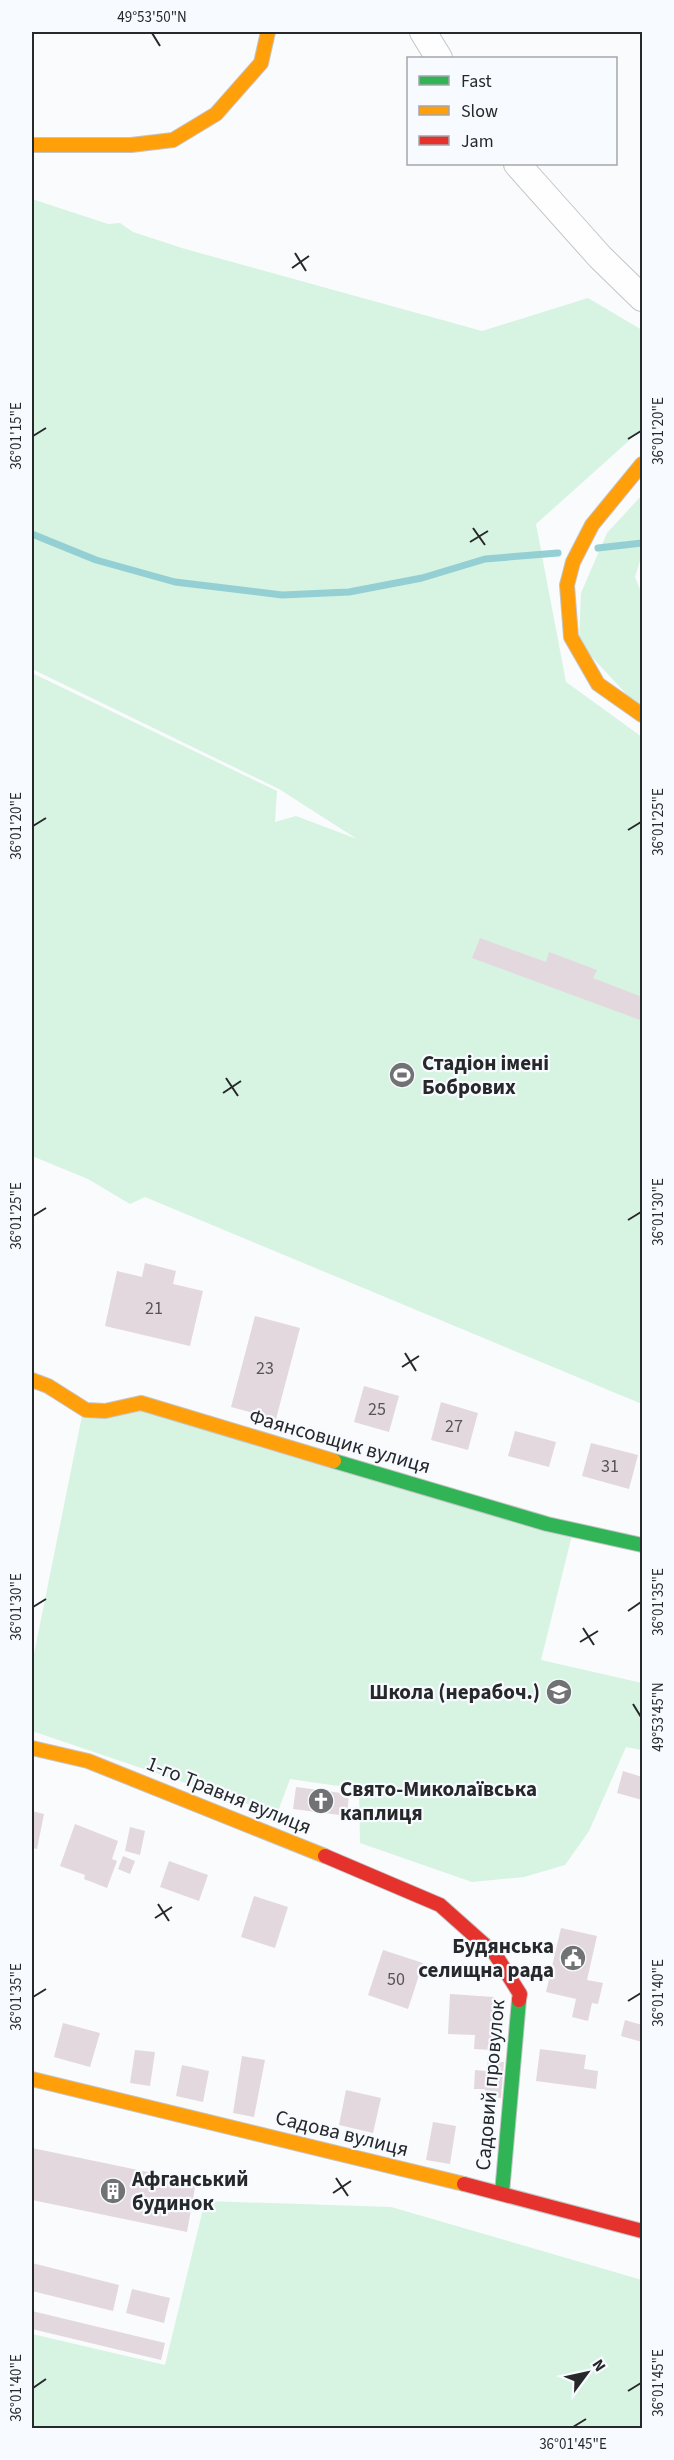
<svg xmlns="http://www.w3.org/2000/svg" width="674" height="2460" font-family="'Source Sans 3',sans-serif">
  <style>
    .green { fill: #d7f3e2 }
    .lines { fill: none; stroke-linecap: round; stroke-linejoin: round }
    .stream { stroke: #94cfd4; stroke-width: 7 }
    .building { fill: #e4d8df }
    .street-casing { stroke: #c4c5c7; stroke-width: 28 }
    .fast-casing { stroke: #c4c5c7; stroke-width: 16 }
    .slow-casing { stroke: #c4c5c7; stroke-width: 16 }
    .jam-casing { stroke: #c4c5c7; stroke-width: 16 }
    .street { stroke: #fefeff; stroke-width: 26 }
    .fast { stroke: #30b455; stroke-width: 14 }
    .slow { stroke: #ff9f0a; stroke-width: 14 }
    .jam { stroke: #e5322d; stroke-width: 14 }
    .ticks { fill: none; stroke: #27282a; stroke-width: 2 }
    .labels { text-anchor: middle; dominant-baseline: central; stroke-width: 4.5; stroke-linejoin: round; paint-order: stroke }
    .number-label { font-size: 18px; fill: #565457 }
    .poi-label { font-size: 21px; font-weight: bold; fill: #27282a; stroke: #f7fbff; text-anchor: start }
    .street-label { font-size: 21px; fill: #27282a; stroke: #f7fbff }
    .neatline { fill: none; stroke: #27282a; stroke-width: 2 }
    .ticks-label { font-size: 15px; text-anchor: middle; fill: #27282a }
  </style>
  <rect width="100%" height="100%" fill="#f9fbfd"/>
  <path class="green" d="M32,199l76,25 12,-1 13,9 52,17 297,82 106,-33 54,32v99l-106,95 30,158 76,55v667l-497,-207 -15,7 -42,-25 -56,-23v-483l245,118 -2,31 21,-6 61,23 -78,-50 -247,-120z
    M642,495v59l-7,23 7,18v116l-63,-68 2,-50 26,-60z
    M142,1404l430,131 -31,125 101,23v67l-16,-3 -37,84 -24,34 -41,12 -52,5 -112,-39 -1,-54 -69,-10 -13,35 -245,-83v-67l50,-248z
    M205,2201l186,6 251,73v148h-610v-94l133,31z"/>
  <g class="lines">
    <path class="stream" d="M32,534l64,26 79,22 107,13 67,-3 73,-14 63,-19 73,-6
      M598,548l44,-5"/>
  </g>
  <path class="building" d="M480,938l66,24 3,-10 48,18 -4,8 49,19 -2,23 -168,-62z
    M145,1263l31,8 -3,13 30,7 -13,55 -85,-20 12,-55 25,6z
    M255,1316l45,12 -24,91 -45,-12z
    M364,1386l35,10 -10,36 -35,-10z
    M441,1402l37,11 -10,37 -37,-10z
    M515,1431l41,11 -7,25 -41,-11z
    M591,1443l47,12 -9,34 -47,-13z
    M623,1771l19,6v23l-25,-7z
    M296,1787l53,7 -2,22 -54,-7z
    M32,1811l12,3 -7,35 -5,-1z
    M75,1824l43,17 -6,18 5,2 -10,27 -23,-9 1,-4 -25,-9z
    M130,1827l15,4 -5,24 -15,-4z
    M123,1856l12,5 -5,13 -12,-5z
    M169,1861l39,14 -9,26 -39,-14z
    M254,1896l34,11 -13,41 -34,-11z
    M561,1928l36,8 -10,44 16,3 -5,21 -6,-1 -4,18 -16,-4 4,-18 -30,-7z
    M383,1950l40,13 -15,46 -40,-14z
    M450,1994l44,3 -3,53 -17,-1 1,-14 -27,-1z
    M625,2020l17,5v17l-21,-6z
    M63,2023l37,10 -10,34 -36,-10z
    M540,2049l46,6 -2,14 14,2 -2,18 -60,-8z
    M135,2050l20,2 -5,34 -20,-3z
    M242,2056l23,4 -11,57 -21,-4z
    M488,2061l16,1 -3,36 -16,-2v-7h-11l1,-19 11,1z
    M182,2065l27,6 -6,31 -27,-6z
    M346,2090l35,8 -8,35 -34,-8z
    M433,2122l23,4 -6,38 -24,-4z
    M32,2148l164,34 -9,50 -155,-32z
    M32,2263l87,22 -6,26 -81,-20z
    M132,2289l38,9 -6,25 -38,-10z
    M32,2311l133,32 -4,17 -129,-31z"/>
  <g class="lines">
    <g class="street-casing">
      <path id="street" d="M423,32l16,26
        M517,164l83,93 42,41"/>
    </g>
    <g class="fast-casing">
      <path id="fast" d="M334,1461l213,63 95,21
        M502,2193l17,-193"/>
    </g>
    <g class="slow-casing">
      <path id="slow" d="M32,145h99l42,-5 43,-26 45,-51 7,-31
        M642,464l-50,61 -19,37 -6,23 4,52 27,47 44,31
        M32,1380l16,6 38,24 19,1 36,-8 193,58
        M32,1748l56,13 237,95
        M32,2079l432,105"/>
    </g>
    <g class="jam-casing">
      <path id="jam" d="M325,1856l115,49 55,49 25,40 -1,6
        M464,2184l178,47"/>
    </g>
    <use href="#street" class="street"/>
    <use href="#fast" class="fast"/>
    <use href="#slow" class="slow"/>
    <use href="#jam" class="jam"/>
  </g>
  <path class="ticks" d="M152,33l8,13M295,253l11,18M292,268l17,-12M33,436l13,-8M628,439l13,-8M473,528l12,17M470,542l18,-11M33,826l13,-8M628,830l13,-8M226,1078l12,18M223,1093l18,-12M33,1216l13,-8M628,1220l13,-8M405,1353l11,18M402,1367l17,-11M33,1607l13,-8M628,1611l13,-9M583,1628l11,17M580,1642l18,-11M633,1704l8,13M158,1904l11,17M155,1918l17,-11M33,1997l13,-8M628,2001l13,-8M336,2178l12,18M333,2193l18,-12M33,2388l13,-9M628,2391l13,-8M573,2427l13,-8"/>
  <defs>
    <g id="stadium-disc" transform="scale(1.35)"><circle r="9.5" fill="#707274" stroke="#f7fbff"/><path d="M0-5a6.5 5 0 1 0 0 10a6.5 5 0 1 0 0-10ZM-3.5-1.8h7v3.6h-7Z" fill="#fff"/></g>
    <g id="school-disc" transform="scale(1.35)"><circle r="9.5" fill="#707274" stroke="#f7fbff"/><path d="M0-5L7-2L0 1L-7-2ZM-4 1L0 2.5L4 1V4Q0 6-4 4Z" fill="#fff"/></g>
    <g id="church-disc" transform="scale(1.35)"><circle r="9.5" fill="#707274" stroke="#f7fbff"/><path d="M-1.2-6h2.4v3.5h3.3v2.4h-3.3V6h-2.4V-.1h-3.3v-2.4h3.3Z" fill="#fff"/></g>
    <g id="civic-disc" transform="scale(1.35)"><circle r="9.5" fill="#707274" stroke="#f7fbff"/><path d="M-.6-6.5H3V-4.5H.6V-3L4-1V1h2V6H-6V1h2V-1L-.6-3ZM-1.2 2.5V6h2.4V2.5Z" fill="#fff"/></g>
    <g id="building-disc" transform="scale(1.35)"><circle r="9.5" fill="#707274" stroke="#f7fbff"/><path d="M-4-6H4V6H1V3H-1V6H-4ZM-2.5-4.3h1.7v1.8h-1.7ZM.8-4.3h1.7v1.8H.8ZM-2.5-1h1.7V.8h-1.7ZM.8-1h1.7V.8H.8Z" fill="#fff"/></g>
  </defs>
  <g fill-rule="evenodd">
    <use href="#stadium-disc" x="402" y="1075"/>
    <use href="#school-disc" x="559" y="1692"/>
    <use href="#church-disc" x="321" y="1801"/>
    <use href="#civic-disc" x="573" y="1958"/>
    <use href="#building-disc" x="113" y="2191"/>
  </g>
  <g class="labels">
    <g class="number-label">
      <text x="154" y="1308">21</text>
      <text x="265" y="1368">23</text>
      <text x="377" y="1409">25</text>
      <text x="454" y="1426">27</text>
      <text x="610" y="1466">31</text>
      <text x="396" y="1979">50</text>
    </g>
    <g class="poi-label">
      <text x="422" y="1063">Стадіон імені<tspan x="422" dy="24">Бобрових</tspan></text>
      <text x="540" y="1692" text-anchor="end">Школа (нерабоч.)</text>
      <text x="340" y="1789">Свято-Миколаївська<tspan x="340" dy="24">каплиця</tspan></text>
      <text x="554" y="1946" text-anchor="end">Будянська<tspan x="554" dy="24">селищна рада</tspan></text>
      <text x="132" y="2179">Афганський<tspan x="132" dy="24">будинок</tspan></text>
    </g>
    <g class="street-label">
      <text transform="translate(340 1441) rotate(16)">Фаянсовщик вулиця</text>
      <text transform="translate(229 1795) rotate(22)">1-го Травня вулиця</text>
      <text transform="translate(490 2085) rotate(-85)">Садовий провулок</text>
      <text transform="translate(342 2133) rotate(14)">Садова вулиця</text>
    </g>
  </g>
  <rect width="674" height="2460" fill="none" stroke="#f7fbff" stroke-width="66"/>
  <rect x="407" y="57" width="210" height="108" fill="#f7fbff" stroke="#a4a7aa" stroke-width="1.5"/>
  <rect x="419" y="76" width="30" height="9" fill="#30b455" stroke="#a4a7aa" stroke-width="1.5"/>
  <text x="461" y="87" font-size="18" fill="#27282a">Fast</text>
  <rect x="419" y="106" width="30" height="9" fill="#ff9f0a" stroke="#a4a7aa" stroke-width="1.5"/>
  <text x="461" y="117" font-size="18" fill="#27282a">Slow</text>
  <rect x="419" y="136" width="30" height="9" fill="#e5322d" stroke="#a4a7aa" stroke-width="1.5"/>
  <text x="461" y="147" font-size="18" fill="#27282a">Jam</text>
  <g transform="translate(587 2373) rotate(57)" stroke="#f7fbff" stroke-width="4.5" paint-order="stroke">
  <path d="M0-4.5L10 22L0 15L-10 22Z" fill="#27282a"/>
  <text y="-9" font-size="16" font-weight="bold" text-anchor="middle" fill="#27282a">N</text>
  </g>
  <rect x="33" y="33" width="608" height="2394" class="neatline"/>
  <g class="ticks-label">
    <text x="152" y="22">49°53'50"N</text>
    <text transform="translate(658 431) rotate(-90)" y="5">36°01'20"E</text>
    <text transform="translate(16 436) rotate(-90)" y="5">36°01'15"E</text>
    <text transform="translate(658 822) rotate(-90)" y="5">36°01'25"E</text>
    <text transform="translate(16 826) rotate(-90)" y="5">36°01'20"E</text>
    <text transform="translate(658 1212) rotate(-90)" y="5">36°01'30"E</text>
    <text transform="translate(16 1216) rotate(-90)" y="5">36°01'25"E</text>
    <text transform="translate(658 1602) rotate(-90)" y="5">36°01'35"E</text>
    <text transform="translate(16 1607) rotate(-90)" y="5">36°01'30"E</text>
    <text transform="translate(658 1717) rotate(-90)" y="5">49°53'45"N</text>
    <text transform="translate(658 1993) rotate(-90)" y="5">36°01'40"E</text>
    <text transform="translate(16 1997) rotate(-90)" y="5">36°01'35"E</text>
    <text transform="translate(658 2383) rotate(-90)" y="5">36°01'45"E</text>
    <text transform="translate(16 2388) rotate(-90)" y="5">36°01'40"E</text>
    <text x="573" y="2449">36°01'45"E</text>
  </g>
</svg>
